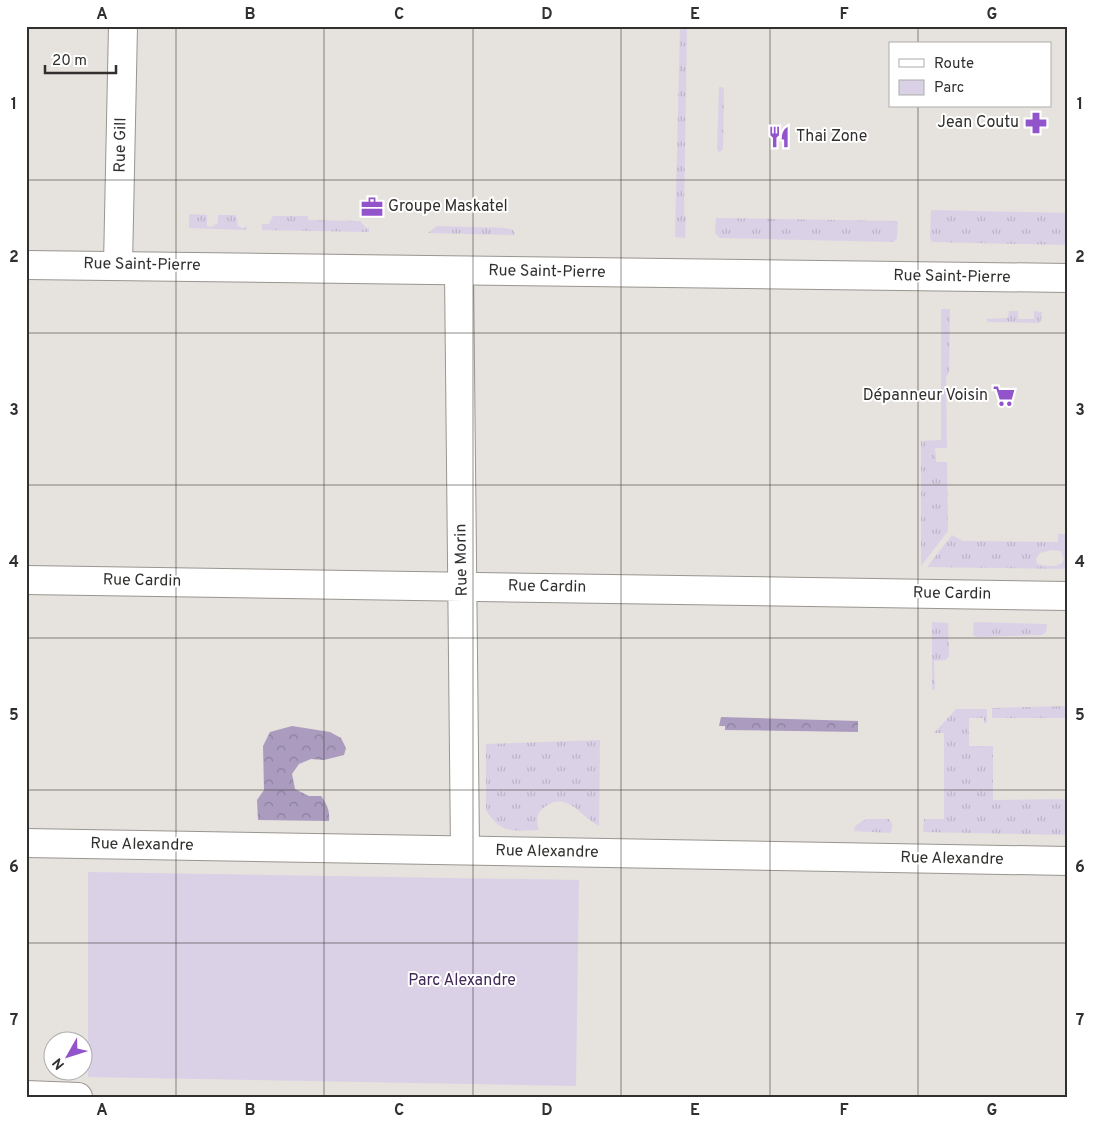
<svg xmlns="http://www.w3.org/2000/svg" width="1094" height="1123" font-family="Overpass,sans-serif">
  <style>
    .grass { fill: url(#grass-tufts); fill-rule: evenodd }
    .forest { fill: url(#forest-crowns) }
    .park { fill: #dad1e7 }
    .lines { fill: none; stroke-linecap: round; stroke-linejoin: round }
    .minor-casing { stroke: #999590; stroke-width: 30 }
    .major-casing { stroke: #999590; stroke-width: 30 }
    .minor { stroke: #fff; stroke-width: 28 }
    .major { stroke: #fff; stroke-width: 28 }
    .grid { fill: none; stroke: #31302e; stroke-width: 1; stroke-opacity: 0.55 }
    .labels { text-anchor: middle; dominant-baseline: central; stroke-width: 4; stroke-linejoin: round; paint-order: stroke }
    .poi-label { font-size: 16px; fill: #31302e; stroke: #fff; text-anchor: end }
    .street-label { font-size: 16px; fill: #31302e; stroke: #fff }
    .park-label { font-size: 16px; fill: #402958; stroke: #fff }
    .neatline { fill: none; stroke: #31302e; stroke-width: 2 }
    .grid-label { font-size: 16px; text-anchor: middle; font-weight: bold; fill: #31302e }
  </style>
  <defs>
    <pattern id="grass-tufts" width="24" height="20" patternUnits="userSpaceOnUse" patternTransform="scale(1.25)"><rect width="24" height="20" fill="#dad1e7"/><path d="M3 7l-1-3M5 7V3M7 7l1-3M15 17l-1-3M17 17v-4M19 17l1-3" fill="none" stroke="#bcb4c6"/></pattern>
    <pattern id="forest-crowns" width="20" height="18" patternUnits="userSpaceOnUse" patternTransform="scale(1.25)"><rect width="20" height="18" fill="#ab9cbf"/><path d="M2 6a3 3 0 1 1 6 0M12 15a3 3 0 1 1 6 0" fill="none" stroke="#8c809c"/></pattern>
  </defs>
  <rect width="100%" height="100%" fill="#e6e2dd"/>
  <path class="grass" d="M680,26h7l-3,189 2,1 -1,22 -10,-1z
    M719,87h3l2,2 -1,60 -3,3 -2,-1 -1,-3z
    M931,210l137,3v32l-136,-3 -2,-4z
    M189,214l18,1v11l4,1 7,-4v-8h18l2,11 4,2 5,-2 -1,4 -57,-2z
    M273,216h35v4l52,1 7,8 2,-2v5l-107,-2v-6h7z
    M716,218l182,3 -1,17 -3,4 -174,-4 -5,-5z
    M437,226l69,2 7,2 2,5 -87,-2z
    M941,309h9l-1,63 -3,6 1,70h-12l1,14h11l1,69 -27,35v-125l20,-1z
    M1009,311h9v8h16v-8l8,1 -1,9 -2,2 -51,-1 -2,-3 22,-1z
    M1058,534h10v35l-141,-2 25,-32 11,6 95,1zM1051,550l10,1 3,8 -2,4c-8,5 -16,3 -25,1l-1,-5 4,-6z
    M932,622l16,1 1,33 -3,4 -12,1 1,29h-3z
    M974,622l73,2 -1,8 -4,3 -66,2 -3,-3z
    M1068,706v12h-76v-10z
    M956,709h31v14h-3v-5h-15v28h24v54l75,-1v36l-145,-3 1,-13h20v-86h-10z
    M600,740l-1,86c-17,-9 -32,-35 -53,-20 -10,7 -10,13 -7,24 -25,1 -39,4 -53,-20v-66z
    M866,819h23l3,5v6l-2,3 -36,-2 1,-5z"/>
  <path class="forest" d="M721,717l137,4v11l-133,-2v-4h-6z
    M292,726l38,6 11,6 5,10 -2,7 -20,5 -13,-1 -12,5 -7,10 3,15 14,7h12c6,8 9,15 8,25l-71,-1 -1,-20 7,-10 -1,-44 7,-14z"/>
  <path class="park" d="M88,872l491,8 -3,206 -488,-9z"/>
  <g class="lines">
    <g class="minor-casing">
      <path id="minor" d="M118,265l5,-239
        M459,271l6,579
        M26,580l1042,16
        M26,843l1042,18
        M26,1095l52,2"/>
    </g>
    <g class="major-casing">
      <path id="major" d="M26,265l1042,13"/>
    </g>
    <use href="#minor" class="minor"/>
    <use href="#major" class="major"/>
  </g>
  <path class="grid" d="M176,26v1071M324,26v1071M473,26v1071M621,26v1071M770,26v1071M918,26v18M918,106v991M26,180h1042M26,333h1042M26,485h1042M26,638h1042M26,790h1042M26,943h1042"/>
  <defs>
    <g id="pharmacy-bare" transform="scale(1.725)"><path d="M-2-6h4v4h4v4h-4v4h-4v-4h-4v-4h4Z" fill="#9254cb" stroke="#fff" stroke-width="2.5" paint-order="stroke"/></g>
    <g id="restaurant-bare" transform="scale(1.725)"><path d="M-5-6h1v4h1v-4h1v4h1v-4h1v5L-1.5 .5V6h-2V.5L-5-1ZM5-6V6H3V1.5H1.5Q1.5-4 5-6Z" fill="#9254cb" stroke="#fff" stroke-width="2.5" paint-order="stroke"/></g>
    <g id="office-bare" transform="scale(1.725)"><path d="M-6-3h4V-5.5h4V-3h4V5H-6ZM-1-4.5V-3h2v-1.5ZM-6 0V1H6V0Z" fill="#9254cb" stroke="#fff" stroke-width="2.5" paint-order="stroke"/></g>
    <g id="supermarket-bare" transform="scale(1.725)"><path d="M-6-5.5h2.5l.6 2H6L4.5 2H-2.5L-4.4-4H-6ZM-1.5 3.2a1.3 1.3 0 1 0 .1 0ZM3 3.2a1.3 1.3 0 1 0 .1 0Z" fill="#9254cb" stroke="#fff" stroke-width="2.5" paint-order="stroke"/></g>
  </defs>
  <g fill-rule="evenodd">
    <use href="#pharmacy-bare" x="1036" y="123"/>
    <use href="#restaurant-bare" x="779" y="137"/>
    <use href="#office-bare" x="372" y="207"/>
    <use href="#supermarket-bare" x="1004" y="396"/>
  </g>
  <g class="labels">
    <g class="poi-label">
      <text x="1019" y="123">Jean Coutu</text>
      <text x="796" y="137" text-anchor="start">Thai Zone</text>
      <text x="388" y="207" text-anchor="start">Groupe Maskatel</text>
      <text x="988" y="396">Dépanneur Voisin</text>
    </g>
    <g class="street-label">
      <text transform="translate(121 145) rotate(-89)">Rue Gill</text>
      <text transform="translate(142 265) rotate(1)">Rue Saint-Pierre</text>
      <text transform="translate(547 272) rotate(1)">Rue Saint-Pierre</text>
      <text transform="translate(952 277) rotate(1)">Rue Saint-Pierre</text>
      <text transform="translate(462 560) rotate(-91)">Rue Morin</text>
      <text transform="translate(142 581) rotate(1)">Rue Cardin</text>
      <text transform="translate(547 587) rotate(1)">Rue Cardin</text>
      <text transform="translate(952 594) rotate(1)">Rue Cardin</text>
      <text transform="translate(142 845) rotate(1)">Rue Alexandre</text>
      <text transform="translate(547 852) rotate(1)">Rue Alexandre</text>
      <text transform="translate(952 859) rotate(1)">Rue Alexandre</text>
    </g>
    <g class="park-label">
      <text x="462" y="981">Parc Alexandre</text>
    </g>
  </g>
  <rect width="1094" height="1123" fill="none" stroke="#ffffff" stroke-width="55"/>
  <rect x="889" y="42" width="162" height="65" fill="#ffffff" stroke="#adacab"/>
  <rect x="899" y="59" width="25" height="8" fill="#ffffff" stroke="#adacab"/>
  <text x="934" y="68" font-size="15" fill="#31302e">Route</text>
  <rect x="899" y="80" width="25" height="15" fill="#dad1e7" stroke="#adacab"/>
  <text x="934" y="92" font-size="15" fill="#31302e">Parc</text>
  <g transform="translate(68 1056) rotate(231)"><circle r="24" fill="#ffffff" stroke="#adacab"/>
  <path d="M0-4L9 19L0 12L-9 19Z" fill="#9254cb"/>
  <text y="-8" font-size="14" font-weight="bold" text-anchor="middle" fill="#31302e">N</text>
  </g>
  <path d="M45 65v8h71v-8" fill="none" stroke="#31302e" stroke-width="2.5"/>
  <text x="52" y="65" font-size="15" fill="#31302e" stroke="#ffffff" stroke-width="4" paint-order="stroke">20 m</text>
  <rect x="28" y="28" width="1038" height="1068" class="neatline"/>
  <g class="grid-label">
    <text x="102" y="19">A</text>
    <text x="250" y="19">B</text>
    <text x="399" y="19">C</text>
    <text x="547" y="19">D</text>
    <text x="695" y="19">E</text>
    <text x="844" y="19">F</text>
    <text x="992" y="19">G</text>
    <text x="14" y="109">1</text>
    <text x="1080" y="109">1</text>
    <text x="14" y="262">2</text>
    <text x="1080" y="262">2</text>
    <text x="14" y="415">3</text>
    <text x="1080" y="415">3</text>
    <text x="14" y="567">4</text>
    <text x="1080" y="567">4</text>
    <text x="14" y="720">5</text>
    <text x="1080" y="720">5</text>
    <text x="14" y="872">6</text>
    <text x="1080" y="872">6</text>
    <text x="14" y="1025">7</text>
    <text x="1080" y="1025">7</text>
    <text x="102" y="1115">A</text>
    <text x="250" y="1115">B</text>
    <text x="399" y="1115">C</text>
    <text x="547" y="1115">D</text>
    <text x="695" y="1115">E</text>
    <text x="844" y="1115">F</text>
    <text x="992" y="1115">G</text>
  </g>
</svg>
